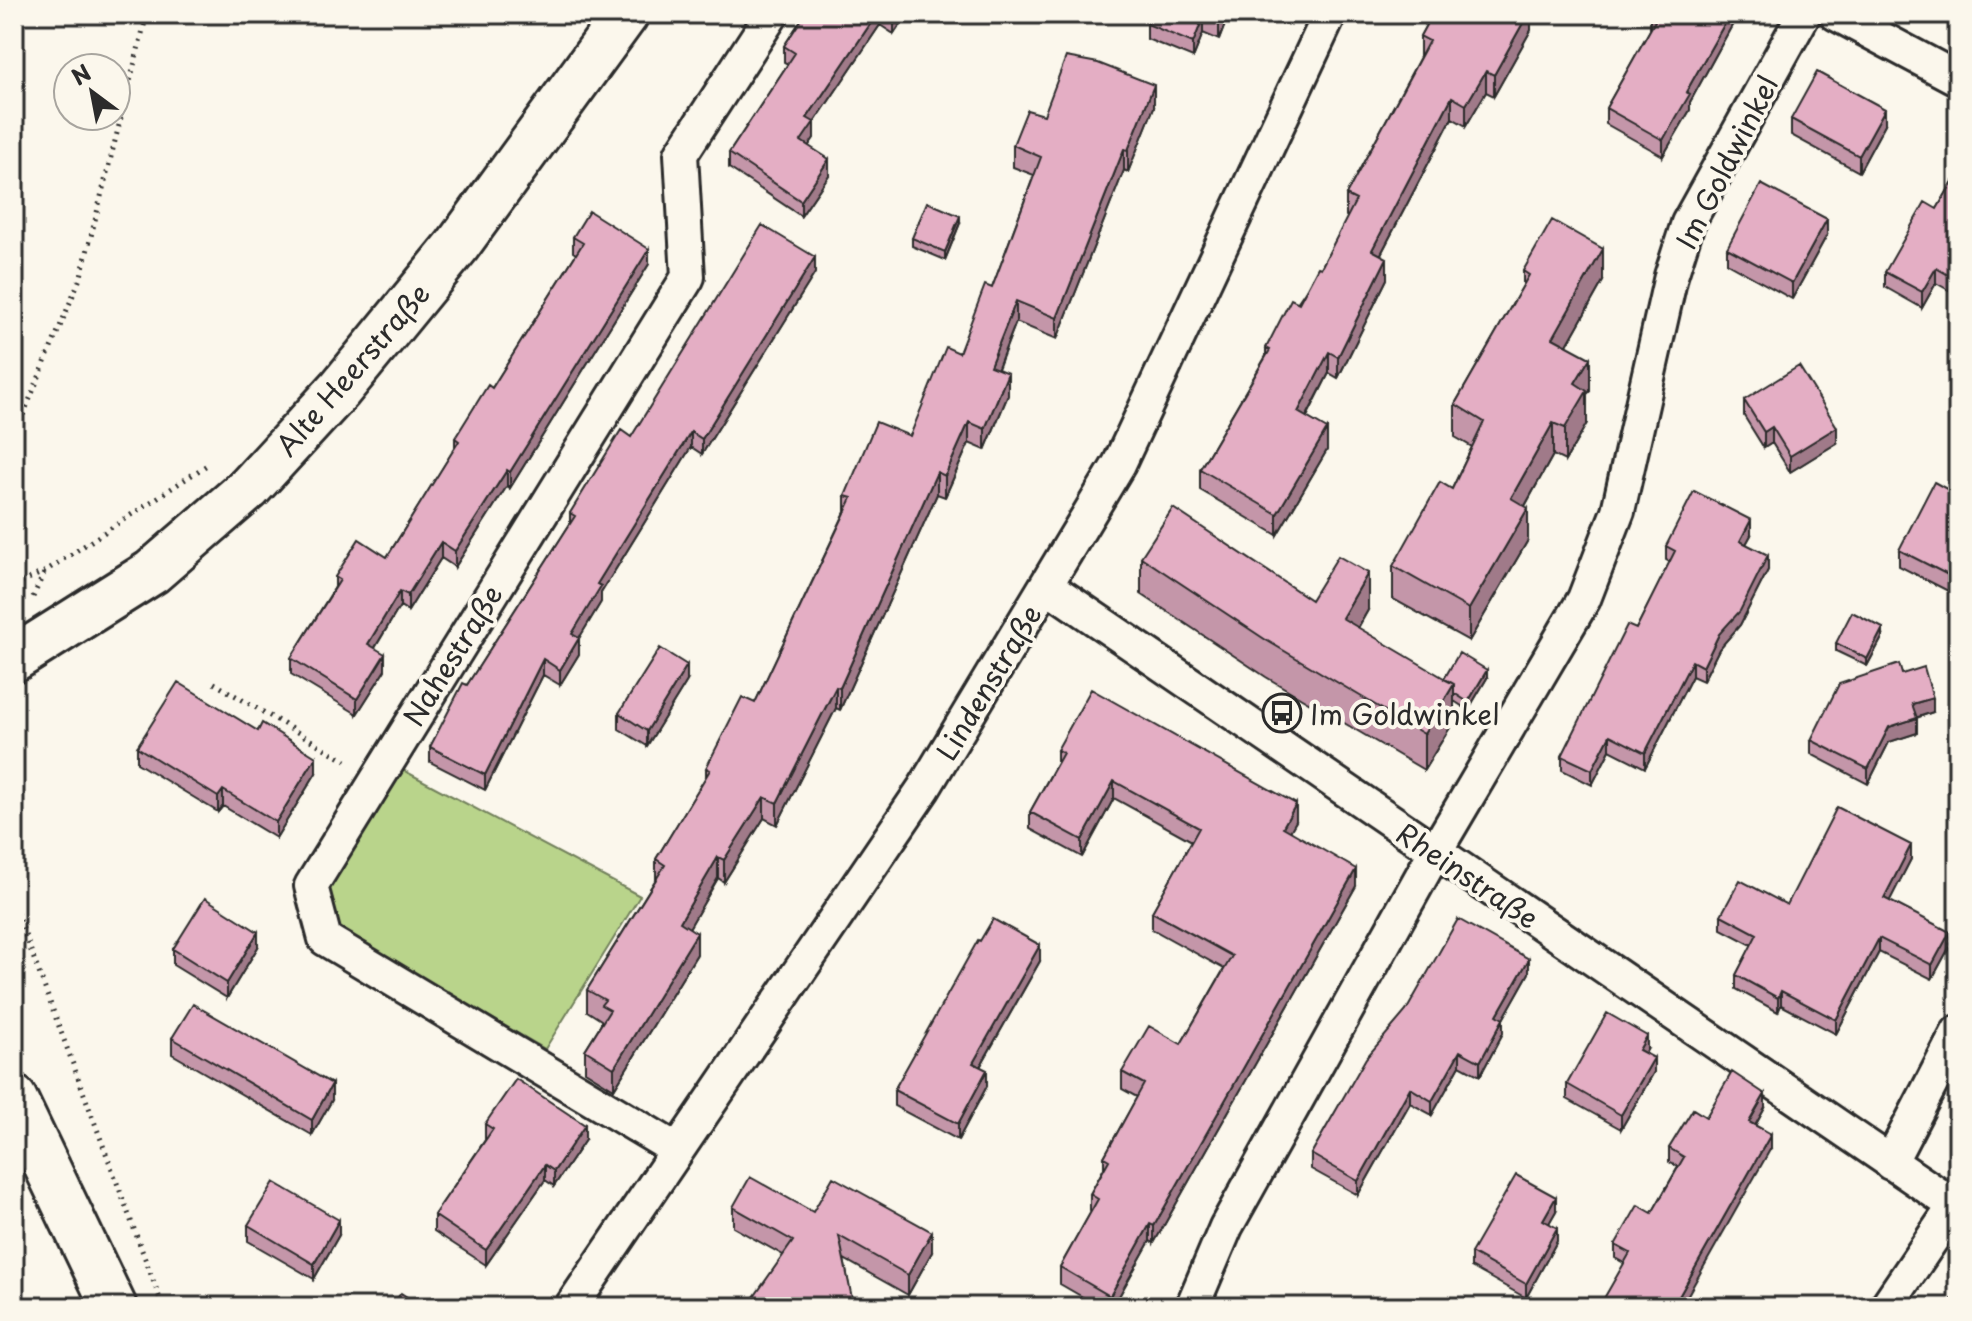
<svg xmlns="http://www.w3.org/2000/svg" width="1972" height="1321" font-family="'Playpen Sans',sans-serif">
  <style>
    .green { fill: #b9d48b; stroke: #72805b; stroke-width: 2 }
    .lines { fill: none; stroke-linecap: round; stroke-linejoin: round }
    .street-casing { stroke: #2b2b2b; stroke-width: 38 }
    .secondary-casing { stroke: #2b2b2b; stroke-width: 50 }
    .primary-casing { stroke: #2b2b2b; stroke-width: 50 }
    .path { stroke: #2b2b2b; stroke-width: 5; stroke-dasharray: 2 6; stroke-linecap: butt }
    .street { stroke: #fbf7ec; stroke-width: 32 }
    .secondary { stroke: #fbf7ec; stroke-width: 44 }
    .primary { stroke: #fbf7ec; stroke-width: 44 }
    .wall { fill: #c496a9; stroke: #2b2b2b; stroke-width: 2 }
    .shaded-wall { fill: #a07a89; stroke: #2b2b2b; stroke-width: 2 }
    .building { fill: #e4aec4; stroke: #2b2b2b; stroke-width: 2 }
    .labels { text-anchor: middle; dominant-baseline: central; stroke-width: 8; stroke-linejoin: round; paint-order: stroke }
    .street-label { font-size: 28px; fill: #2b2b2b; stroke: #fbf7ec }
    .poi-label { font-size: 28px; fill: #2b2b2b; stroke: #fbf7ec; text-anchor: start }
  </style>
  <rect width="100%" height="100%" fill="#fbf7ec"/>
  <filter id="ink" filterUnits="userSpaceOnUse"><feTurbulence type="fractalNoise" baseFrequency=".0125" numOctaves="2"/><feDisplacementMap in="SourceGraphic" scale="16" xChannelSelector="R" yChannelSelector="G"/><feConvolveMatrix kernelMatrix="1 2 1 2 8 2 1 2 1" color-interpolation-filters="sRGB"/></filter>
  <g filter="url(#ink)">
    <path class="green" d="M399,768l241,128 -95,153 -211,-122 -9,-43z"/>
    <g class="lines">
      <g class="street-casing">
        <path id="street" d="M1836,14l122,65
          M1047,586l911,622
          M677,1150l-352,-211 -14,-53 377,-609 -7,-123 91,-140
          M1890,1163l68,-131
          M571,1307l353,-519 195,-324 211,-450
          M1192,1307l34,-80 209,-375 149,-253 34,-88 53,-235 17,-53 116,-209
          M1886,1307l69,-102"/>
      </g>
      <g class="secondary-casing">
        <path id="secondary" d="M14,659l138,-87 97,-84 91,-99 117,-143 169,-232"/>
      </g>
      <g class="primary-casing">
        <path id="primary" d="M14,1098l100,209"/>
      </g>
      <path class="path" d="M14,437l67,-161 66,-262
        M14,585l30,-13 163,-107
        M33,597l11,-24
        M214,683l132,78
        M14,905l149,402"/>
      <use href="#street" class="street"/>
      <use href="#secondary" class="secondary"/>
      <use href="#primary" class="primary"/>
    </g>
    <path class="wall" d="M805,14h102l-13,20 -14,-9 -66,98v15l-6,8 21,29 -28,41 -72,-48v-15l59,-89 -4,-2v-16z
      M1229,14l-10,26 -16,-7 -10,25 -46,-19v-15z
      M1432,14h104l-5,8v8l-37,66 -8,-4 -20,34 -14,-8 -71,136 6,25 -49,99 -9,-5 -22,44 20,33 -50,85 -77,-45v-21l66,-113v-8l55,-80 27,-51 -2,-1v-21l74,-138v-21z
      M1735,14v6l-45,82v8l-27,46 -57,-32v-16l44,-78v-11z
      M1154,107l-26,65 -4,-2 -67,169 -41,-17 -18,47 10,26 -23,55 -16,-7 -24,54 -8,-3 -97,216 -4,-2 -59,117 -13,-7 -40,64 -6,-4 -29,50 8,26 -83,135 -29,-18v-21l16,-26v-4l-14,-9v-21l69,-111v-20l50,-82v-9l49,-65 90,-191v-16l65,-60 49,-83 33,-65 42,-113 -21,-8v-22l31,-30z
      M1791,119l94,5 -26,48 -68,-37z
      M1958,173v109l-6,10 -16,-9 -14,25 -37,-21v-15l52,-63z
      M960,223l-15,37 -33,-14v-8z
      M1827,235l-35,64 -65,-36v-15z
      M573,237l76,27 -139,224 -3,-2 -52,81 -14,-9 -33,53 -8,-5 -25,42 10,22 -28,44 -66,-40v-16l44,-71v-10l52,-20 68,-109v-10l37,-50 84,-134 -3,-2z
      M1523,271l80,10 -36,64 23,46 -3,3v29l-22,38 -12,-6 -28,51 3,34 -59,101 -76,-42v-33l59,-77 20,-42 -17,-10v-33l68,-118z
      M815,273l-113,181 -11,-7 -90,146v9l-22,36v16l-19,31 -17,-10 -58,115 -55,-28v-15l37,-62 103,-161v-11l61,-76z
      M1744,400l93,43 -47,29 -18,-29 -8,5 -20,-32z
      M1958,495v101l-59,-30v-16z
      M1751,535l-5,9 22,26 -28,55 -21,24 -16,32 -11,-5 -47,92 -35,-18 -18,35 -30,-15v-14l74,-127 34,-67 -4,-2v-14z
      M1141,557l170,43 57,10 -10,18 86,51 43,-1 -19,32 -14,-9v20l-30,49 -158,-93 -125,-83z
      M1883,636l-16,30 -31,-15v-8z
      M1902,674l31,38 -17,6 1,15 -28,9 -21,42 -57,-30v-14z
      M687,681l-40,65 -28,-17v-16z
      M137,747l179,26 -40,65 -53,-32 -5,6 -81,-49z
      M1057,750l239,71 -6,10 66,55 -202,357 -4,-2 -37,66h-13l-40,-23v-17l31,-55 -1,-1v-17l14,-26v-11l33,-60 -15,-8v-17l59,-28 43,-75 -72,-40v-17l40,-71 -78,-43 -32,59 -52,-28v-17l27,-49z
      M1911,859l-22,42 61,45 -18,33 -53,-27 -43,82 -55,-29 -3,7 -42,-23v-14l16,-30 -31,-16v-14l66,-10z
      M980,941l60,20 -60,106 7,19 -29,54 -64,-34v-16z
      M258,947l-31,51 -54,-33v-16z
      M1529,973l-26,46v14l-23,43 -20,-11 -28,50 -22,-12 -52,92 -47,-26v-15z
      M172,1038l160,62 -20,35 -140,-81z
      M1647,1050l-2,3 9,19 -33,57 -54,-30v-15z
      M1765,1108l-10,18 16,22 -147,115 -9,-5v-13l37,-32 26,-46 -9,-5v-14l37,-31z
      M485,1124l100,16 -31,46 -9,-6 -59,85 -52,-34v-16l51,-75z
      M733,1207l80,5 119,40 -24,43 -64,-36 9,48 -70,-52 -50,-28z
      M1556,1211l-7,12 8,18 -31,57 -55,-31v-14z
      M248,1225l91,10 -25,44 -66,-38z"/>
    <path class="shaded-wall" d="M877,14h3v11l-66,98v15l-13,19v-16l6,-23z
      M897,14h10l-13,20v-15z
      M1223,14h6l-10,26v-15z
      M1528,14h8l-5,8v8l-37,66v-21z
      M1730,14h5v6l-45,82v8l-27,46v-16l23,-48z
      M1203,18v15l-10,25v-15z
      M1486,71v21l-20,34v-21z
      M1154,85v22l-26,65v-22z
      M1452,97v21l-80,153v-21z
      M1885,109v15l-26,48v-16z
      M1124,149v21l-67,169v-21z
      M829,159v16l-28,41v-15z
      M960,216v7l-15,37v-8z
      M1827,219v16l-35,64v-16z
      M649,249v15l-139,224v-16z
      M1603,249v32l-50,89v-32z
      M815,257v16l-113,181v-15z
      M1387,258v21l-49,99v-21z
      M1958,266v16l-6,10v-15z
      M1936,268v15l-14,25v-16z
      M1016,301v21l-26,65v-21z
      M1329,352v21l-31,60v-21z
      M1590,358v33l-3,3v29l-22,38v-33l10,-45z
      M1008,373v22l-23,55v-21z
      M969,422v21l-24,54v-21z
      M1553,423v32l-42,76v-33z
      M1772,427v16l-8,5v-16z
      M1837,427v16l-47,29v-16z
      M1327,429v21l-50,85v-21z
      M691,432v15l-90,146v9l-29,48v-16l25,-50z
      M507,470v16l-52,81v-16z
      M937,472v22l-97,216v-22z
      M1528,508v32l-59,101v-32z
      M1751,520v15l-11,20v-14z
      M441,542v16l-33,53v-16z
      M1768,555v15l-28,55 -21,24 -16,32v-14l16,-33z
      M1368,573v37l-26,45v-37z
      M400,591v15l-32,53v-15z
      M1883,628v8l-16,30v-7z
      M579,638v16l-19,31v-15z
      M385,654v16l-28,44v-15z
      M543,659v16l-58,115v-15z
      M1692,661v15l-47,92v-15z
      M687,665v16l-40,65v-15z
      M1487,670v8l-19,32v-8z
      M1454,684v37l-30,49v-36z
      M836,687v21l-59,117v-22z
      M1933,698v14l-21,7v-15z
      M1917,718v15l-28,9 -21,42v-15l21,-42z
      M1610,735v15l-18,35v-15z
      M316,757v16l-40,65v-16z
      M1114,781v17l-32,59v-17z
      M223,790v16l-5,6v-15z
      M764,797v21l-40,64v-22z
      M1296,804v17l-13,23v-17z
      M1911,845v14l-27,53v-14z
      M718,857v21l-38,66v-22z
      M1356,869v17l-202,357v-17z
      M258,932v15l-31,51v-15z
      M1950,932v14l-18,33v-14z
      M697,933v21l-83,135v-21z
      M1879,938v14l-43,82v-14z
      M1040,945v16l-67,118v-16z
      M1529,959v14l-32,57v-15z
      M1781,991v14l-3,7v-14z
      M1503,1019v14l-23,43v-14z
      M1647,1036v14l-8,14v-14z
      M1460,1051v14l-28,50v-14z
      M1654,1058v14l-33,57v-14z
      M987,1070v16l-29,54v-16z
      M332,1084v16l-20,35v-15z
      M1410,1088v15l-52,92v-14z
      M1765,1094v14l-16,28v-14z
      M585,1125v15l-31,46v-15z
      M1771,1134v14l-90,159h-8z
      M545,1165v15l-59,85v-15z
      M1556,1197v14l-13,23v-14z
      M339,1220v15l-25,44v-15z
      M1150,1224v17l-37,66h-3v-11z
      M1557,1228v13l-31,57v-14z
      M932,1232v20l-24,43v-20z"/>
    <path class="building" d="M805,14h72l-70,104 7,4 -13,19 28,18 -28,42 -72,-48 66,-100 -11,-7z
      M886,14h11l-3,5z
      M1151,14h72l-4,11 -16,-7 -10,25 -46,-19z
      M1432,14h96l-34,61 -8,-4 -20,34 -14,-8 -80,153 15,8 -49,99 -9,-5 -31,60 29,17 -50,85 -77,-45 70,-119 -4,-2 25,-49 8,4 19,-36 3,1 35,-68 -10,-5 83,-154 -9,-5z
      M1653,14h77l-44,78 4,2 -27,46 -57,-32 49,-87 -5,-2z
      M1066,57l32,6 56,22 -26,65 -4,-1 -67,169 -41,-17 -26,65 18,7 -23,56 -16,-7 -24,54 -8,-4 -97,216 -4,-1 -59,116 -13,-6 -40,63 -6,-3 -38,65 17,11 -83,135 -29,-18 25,-40 -9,-5 4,-5 -18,-10 78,-125 -9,-6 54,-89 -4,-2 36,-71 13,6 97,-205 -7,-2 31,-74 34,14 36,-89 13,6 26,-68 7,3 49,-131 -28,-12 14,-35 17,5z
      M1817,72l68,37 -26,47 -68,-37z
      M1958,173v93l-6,11 -16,-9 -14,24 -37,-20 40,-70 12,7z
      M1761,184l66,35 -35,64 -65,-35z
      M927,202l33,14 -15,36 -33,-14z
      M589,211l60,38 -139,223 -3,-2 -52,81 -14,-9 -33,53 -8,-4 -32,53 17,10 -28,45 -66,-41 49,-78 -5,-3 24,-38 28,18 72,-116 -4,-3 33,-53 4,3 91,-145 -10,-6z
      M1552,220l51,29 -50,89 37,20 -15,25 12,8 -22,37 -12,-5 -42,75 17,10 -59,101 -76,-43 47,-84 12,7 32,-67 -29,-18 74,-129 -6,-4z
      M762,225l53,32 -113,182 -11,-7 -94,152 4,2 -29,48 7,4 -19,32 -17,-11 -58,116 -55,-28 33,-64 4,2 108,-169 -5,-3 51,-83 10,7z
      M1799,366l38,61 -47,29 -18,-29 -8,5 -20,-32z
      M1934,482l24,13v85l-59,-30z
      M1694,491l57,29 -11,21 28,14 -28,56 -21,23 -16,33 -11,-6 -47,92 -35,-18 -18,35 -30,-14 65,-131 9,4 39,-78 -9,-5z
      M1173,508l138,92 27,-44 30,17 -26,45 112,66 -30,50 -158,-94 -125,-83z
      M1852,612l31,16 -16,31 -31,-16z
      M660,648l27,17 -40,66 -28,-18z
      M1459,653l28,17 -19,32 -14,-9v-9l-10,-5z
      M1899,664l3,10 22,-7 9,31 -21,6 5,14 -28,9 -21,42 -57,-29 28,-56z
      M178,682l80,49 4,-8 54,34 -40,65 -53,-32 -5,7 -81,-50z
      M1091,689l205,115 -13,23 73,42 -202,357 -4,-2 -40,72 -50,-29 38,-68 -8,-5 19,-34 -5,-3 40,-73 -22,-12 27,-46 32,18 51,-88 -80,-44 47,-84 -85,-47 -32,59 -52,-28 33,-59 -6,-3z
      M1837,807l74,38 -27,53 66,34 -18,33 -53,-27 -43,82 -55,-29 -3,7 -42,-23 21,-41 -36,-19 19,-35 47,25z
      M205,898l53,34 -31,51 -54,-34z
      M993,919l47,26 -67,118 14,7 -29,54 -64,-34 84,-150 2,1z
      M1458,919l71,40 -32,56 6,4 -23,43 -20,-11 -28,50 -22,-13 -52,93 -47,-27 55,-96 40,-47z
      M193,1004l139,80 -20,36 -140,-82z
      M1607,1013l40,23 -8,14 15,8 -33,57 -54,-31z
      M1732,1072l33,22 -16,28 22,12 -98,173h-74l31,-54 -15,-8 23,-40 14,8 32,-56 -15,-9 24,-39 13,8z
      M516,1079l69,46 -31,46 -9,-6 -59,85 -52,-35 59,-86 -8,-5z
      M1516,1175l40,22 -13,23 14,8 -31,56 -55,-31z
      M750,1177l63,35 20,-35 99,55 -24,43 -69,-39 14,67 -2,4h-104l46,-66 -60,-34z
      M274,1182l65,38 -25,44 -66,-39z
      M401,1293l21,14h-31z
      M1955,1295l3,2v10h-11z"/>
  </g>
  <defs>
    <g id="bus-ring" transform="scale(2)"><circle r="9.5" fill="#fbf7ec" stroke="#2b2b2b" stroke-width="1.5"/><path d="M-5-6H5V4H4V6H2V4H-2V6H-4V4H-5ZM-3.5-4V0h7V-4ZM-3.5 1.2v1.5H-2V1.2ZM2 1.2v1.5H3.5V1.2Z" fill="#2b2b2b"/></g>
  </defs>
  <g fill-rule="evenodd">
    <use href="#bus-ring" x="1282" y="713"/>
  </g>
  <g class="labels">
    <g class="street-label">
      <text transform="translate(1726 162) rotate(-63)">Im Goldwinkel</text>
      <text transform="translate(352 369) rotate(-49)">Alte Heerstraße</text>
      <text transform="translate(452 655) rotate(-58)">Nahestraße</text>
      <text transform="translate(988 682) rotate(-59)">Lindenstraße</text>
      <text transform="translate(1468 875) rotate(34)">Rheinstraße</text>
    </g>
    <g class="poi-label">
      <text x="1310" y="713">Im Goldwinkel</text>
    </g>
  </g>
  <rect width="1972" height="1321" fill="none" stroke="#fbf7ec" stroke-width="48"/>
  <rect x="24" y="24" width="1924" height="1273" fill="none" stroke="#2b2b2b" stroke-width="3" filter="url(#ink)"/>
  <g transform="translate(92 92) rotate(328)"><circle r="38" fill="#fbf7ec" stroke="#a8a59f" stroke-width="2"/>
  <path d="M0-6L14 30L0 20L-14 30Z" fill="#2b2b2b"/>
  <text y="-12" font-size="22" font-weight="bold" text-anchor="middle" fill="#2b2b2b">N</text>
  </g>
</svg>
